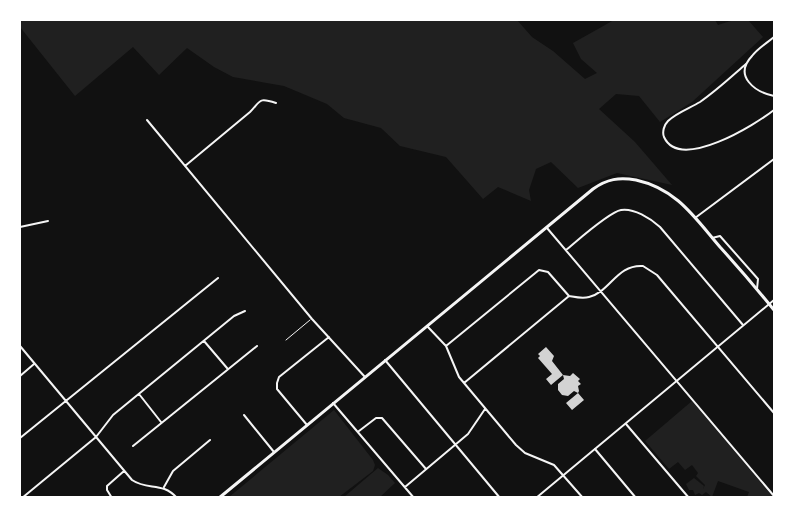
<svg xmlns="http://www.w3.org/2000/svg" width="794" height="517" font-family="'Nunito Sans',sans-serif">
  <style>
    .green { fill: #202020 }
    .building { fill: #d3d3d3 }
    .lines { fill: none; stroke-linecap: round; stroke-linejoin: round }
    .service { stroke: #f5f5f5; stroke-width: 1 }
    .minor { stroke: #f5f5f5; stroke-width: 2 }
    .tertiary { stroke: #f5f5f5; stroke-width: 2 }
    .secondary { stroke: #f5f5f5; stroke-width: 3 }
  </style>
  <rect width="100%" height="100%" fill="#111"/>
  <path class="green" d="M20,20h497l15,17 21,14 32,28 12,-6 -16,-14 -8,-16 41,-23h101l3,5 16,-5h14l15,17 -71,65 -32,20 -21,-26 -23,-2 -17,15 36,33 37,43 -55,-12 -39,15 -27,-26 -15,7 -7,21 2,11 -33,-14 -15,12 -37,-42 -46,-11 -19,-18 -37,-10 -17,-14 -43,-18 -51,-9 -19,-10 -27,-19 -28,27 -26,-28 -58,49 -55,-69z
    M692,401l81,96h-26l2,-5 -31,-11 -6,16 -6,-5 -4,3 -3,-2 -4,2 -2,-5h-4l-3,-6 8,-6 10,8 -1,3 2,-4 -9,-9 2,-3 -6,-8 -7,5 -7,-8 -9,7 -24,-28z
    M334,410l39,50 2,5 -2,6 -34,26h-110z
    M378,468l10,7 7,8 -15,14h-36z"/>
  <path class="building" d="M546,347l8,9 -2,5 11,14 -12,10 -5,-6 6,-5 -14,-16 2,-2 -2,-2z
    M573,373l7,6 -2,2 3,3 -3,2 1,5 -1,2 -4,-2 -6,5 -6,-1 -4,-5v-6l6,-5 -1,-4 7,1z
    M578,393l6,7 -12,10 -6,-7z"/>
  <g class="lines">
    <path class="service" d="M286,340l24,-20"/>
    <path class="minor" d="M746,64c-15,13 -30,27 -46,38 -10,6 -24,11 -32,19 -4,4 -6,11 -4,16 16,35 92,-13 110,-27
      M20,83v16
      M147,120l165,199 53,58
      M185,166l65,-54c11,-11 8,-15 26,-9
      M20,227l28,-6
      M547,228l227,268
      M712,238l8,-2 38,43 -1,10
      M566,250c11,-9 43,-38 55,-40 13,-2 29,8 39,17l83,98
      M427,326l19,20 13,31 57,68 9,8 29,12 29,33
      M204,341l23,27
      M20,346l112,134c16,11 30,1 45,18
      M446,346l93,-76 9,2 21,24
      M385,360l115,138
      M20,376l14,-12
      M464,383l105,-87c6,1 13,3 20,1 21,-5 28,-33 54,-31l14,9 117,138
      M139,394l22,28
      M333,403l81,95
      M244,415l30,37
      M626,424l63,74
      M307,425l-30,-36v-6l2,-6 50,-40
      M359,431l17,-13h6l44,51
      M20,438l198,-160
      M133,446l124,-100
      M595,449l41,49
      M164,487l9,-16 37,-31
      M405,487l63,-53 17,-25
      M22,498l74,-61 17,-22 121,-99 11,-5
      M112,498l-5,-8v-4l17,-15"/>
    <path class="tertiary" d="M774,37c-7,6 -16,11 -22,19 -19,20 3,36 22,40
      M695,218l79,-59
      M536,498l238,-198"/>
    <path class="secondary" d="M219,498l374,-309c14,-10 26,-12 43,-9 41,9 59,38 84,67 19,21 37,42 54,63"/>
  </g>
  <rect width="794" height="517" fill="none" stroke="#ffffff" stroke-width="42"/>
</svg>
